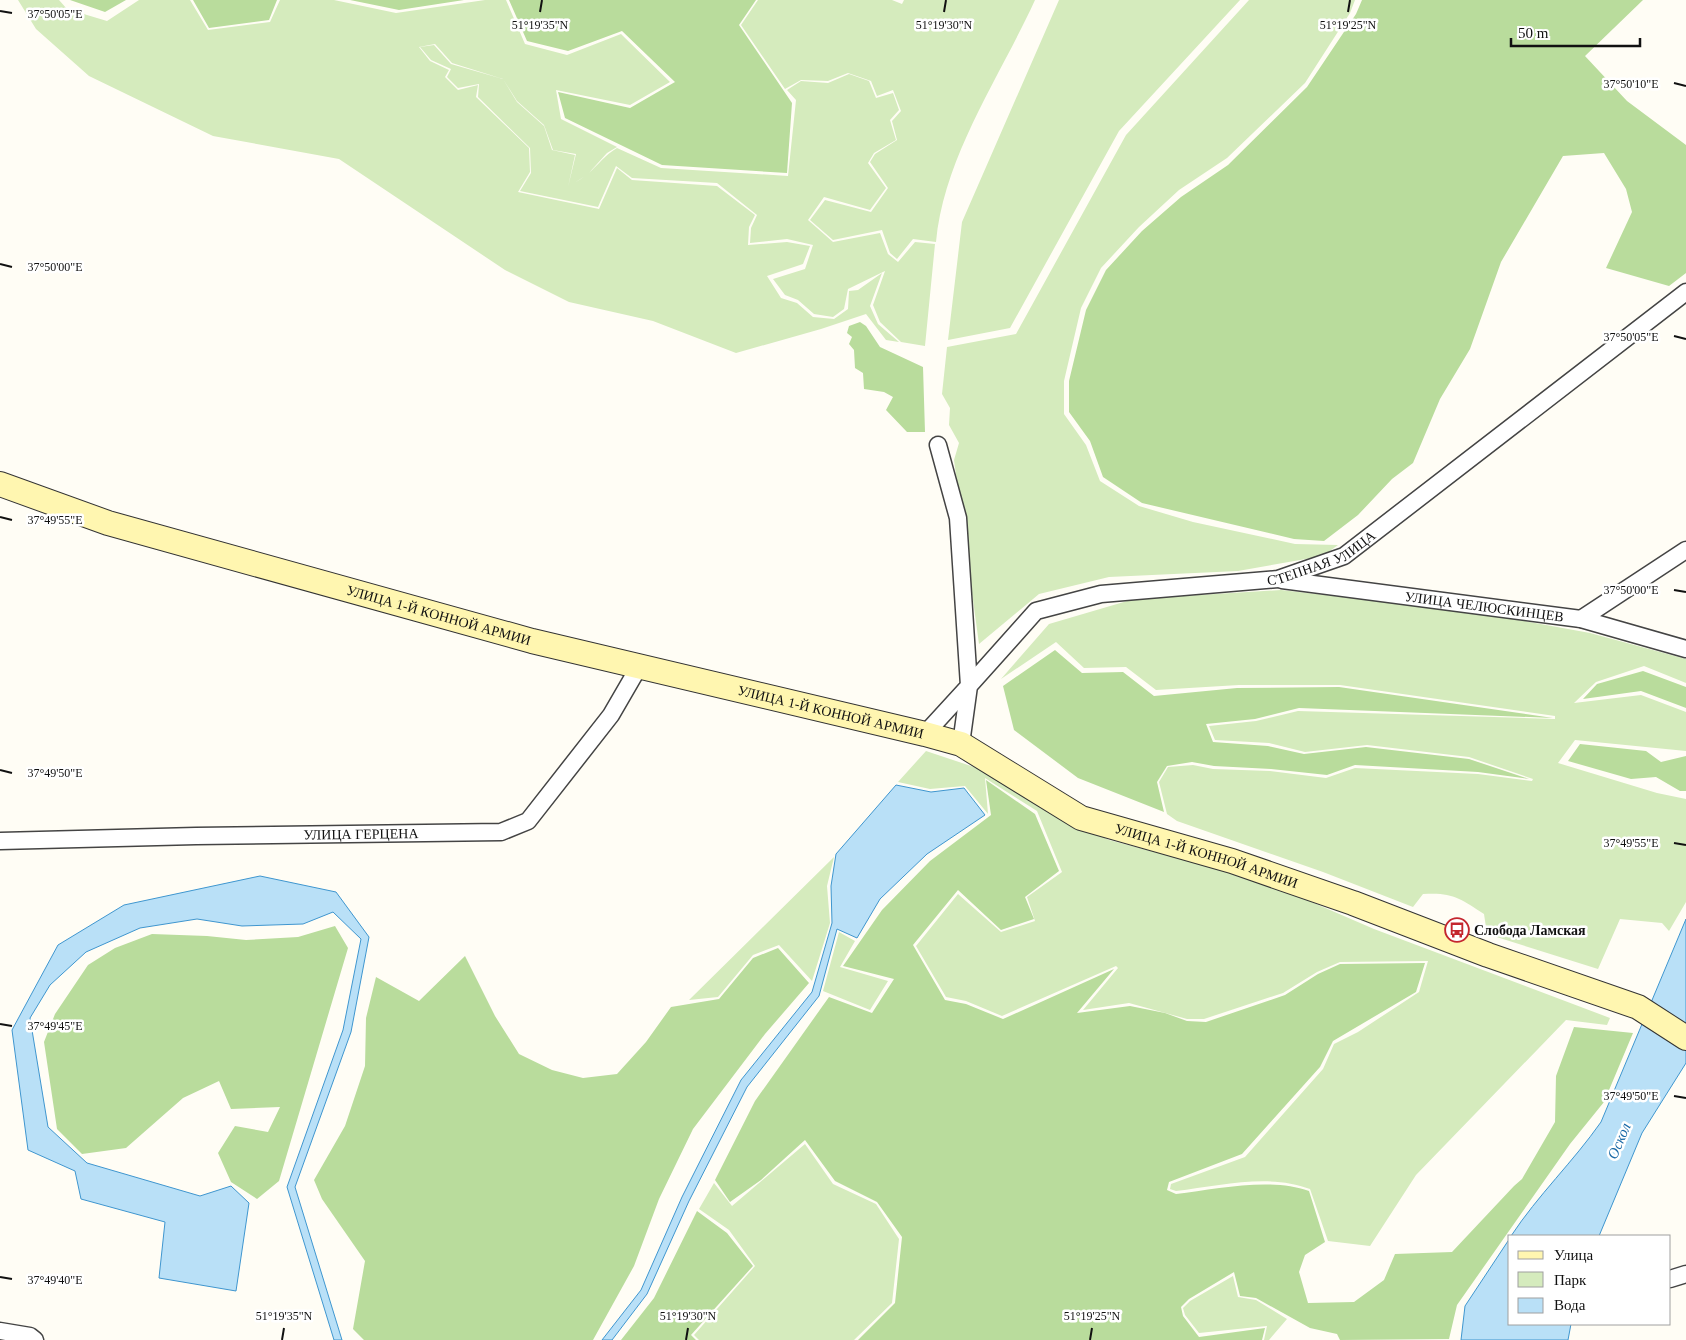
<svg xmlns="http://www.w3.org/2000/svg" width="1686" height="1340" font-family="'Times New Roman',serif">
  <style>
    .green { fill: #d5ebbd }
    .forest { fill: #b9dc9c }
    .water { fill: #b9e0f7; stroke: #3f96cf }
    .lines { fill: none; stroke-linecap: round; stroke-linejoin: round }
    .minor-casing { stroke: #444; stroke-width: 19 }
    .secondary-casing { stroke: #333; stroke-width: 26 }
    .minor { stroke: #fff; stroke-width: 16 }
    .secondary { stroke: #fff6b0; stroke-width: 24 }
    .ticks { fill: none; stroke: #111; stroke-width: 2 }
    .labels { text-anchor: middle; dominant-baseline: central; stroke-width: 5; stroke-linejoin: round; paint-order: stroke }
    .street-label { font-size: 14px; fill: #111; stroke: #fff }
    .poi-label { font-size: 14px; font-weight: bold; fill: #111; stroke: #fff; text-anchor: start }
    .water-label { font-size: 15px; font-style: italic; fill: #1768a6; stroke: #fff }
    .ticks-label { font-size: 12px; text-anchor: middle; fill: #111; stroke: #fff; stroke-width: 5; stroke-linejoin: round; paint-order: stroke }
  </style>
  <rect width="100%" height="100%" fill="#fffdf5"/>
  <path class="green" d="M18,0h41l8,9 40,12 32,-21h51l18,30 62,-8 10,-22h54l62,13 89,-13h21l19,44 42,11 54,-21 49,48 -40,23 -74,-15 5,29 56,28 -10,6 -20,22 -13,8c20,-10 26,-25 43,-35l44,20 127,8 8,-76 -9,-10 14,-9 27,2 21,-9 20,7 7,17 17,-5 6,17 -9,10 6,20 -22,13 -6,10 18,25 -16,22 -46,-13 -16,23 25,22 47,-9 8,21 10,8 17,-20 20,2 -10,102 -24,-4 -21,-20 -7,-17 12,-34 -37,18 -4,20 -11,8 -19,-3 -16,-14 -13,-5 -12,-16 32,-10 8,-24 -26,-6 -37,4 1,-15 6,-13 -40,-32 -85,-5 -16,-12 -18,41 -78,-16 11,-18 -1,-25 -52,-51 1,-13 -21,4 -11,-11 4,-8 -20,-9 -11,-13 14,-2 17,19 52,15 14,23 27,24 8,24 23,5 -7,32 8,-33 -23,-4 -9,-25 -27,-24 -14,-22 -51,-16 -17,-19 -16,3 11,14 19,9 -4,7 13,13 20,-5 -2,12 53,51 1,24 -12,20 81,17 18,-41 15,12 85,6 38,29 -6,12 -1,18 39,-3 23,4 -7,18 -36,12 14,22 16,5 16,14 21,2 14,-10 1,-18 9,-1 24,-17 -12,33 8,18 21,18 -13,-2 -20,-26 -45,15 -85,24 -83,-32 -84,-19 -64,-32 -166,-111 -126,-23 -124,-60 -53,-47z
    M758,0h134l10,4 2,-4h131c-35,77 -91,156 -99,242l-23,-3 -16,20 -7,-6 -8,-23 -49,10 -23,-20 15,-20 46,12 17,-24 -18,-26 5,-8 22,-14 -5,-19 9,-10 -8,-21 -16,6 -6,-15 -23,-8 -20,8 -27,-1 -16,9 -44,-64z
    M1059,0h181l-121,131 -109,197 -62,12 14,-118z
    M1249,0h106l-5,13 -45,70 -78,75 -48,32 -40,37 -38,41 -20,40 -17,73v33l22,31 14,36 39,25 54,16 102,22 43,1 -15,11 -85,15 -129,6 -70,17 -60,50 -25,-184 5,-17 -10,-18 1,-17 -8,-14 5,-47 69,-13 110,-199z
    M1281,590l194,22 115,21 96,26v24l-42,-17 -48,16 -22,21 67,-8 45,17v39l-111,-11 -17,23 99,30 29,6v103l-17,29 -7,-8 -42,-4 -22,50 -111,-35 -3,-20c-24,-16 -32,-22 -61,-20l-10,13 -90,-35 -146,-51 -10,-7 -8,-32 9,-15 25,-2 20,4 57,2 56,7 29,-10 123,6 54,7 1,-2 -64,-22 -102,-12 -62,7 -36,-9 -54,-3 -6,-14 47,-5 42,-10 257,8v-3l-215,-31h-101l-83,5 -30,-23 -42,1 -28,-26 -55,37 48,-55 85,-25z
    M926,751l51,17 58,36 74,36 95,25 89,29 81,35 236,89 -3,7 -41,-5 -150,155 -46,71 -42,-5 -18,-52c-41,-16 -91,-3 -134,2l-6,-2 1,-5 74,-27 78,-88 11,-25 24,-12 61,-40 9,-31 -88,1 -23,10 -34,21 -79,26h-17l-58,-16 -46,7 35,-42 -2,-2 -114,50 -36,-15 -20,-4 -30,-51 42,-52 43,38 34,-11 -8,-24 35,-25 -25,-61 -52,-33 3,36 -23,-28 -35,3 -32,-7z
    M834,857l-7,29 3,37 -18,58 -33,-36 -26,10 -35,42 -29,3z
    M839,932l16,9 -15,26 48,14 -18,29 -47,-19z
    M805,1144l28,40 43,20 23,35 -7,64 -38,37h-155l-5,-5 61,-69 -26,-36 -30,-21 15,-26 18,23z
    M1233,1276l5,21 18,3 31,19 -18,21h-5l3,-14 -68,7 -14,-18 -2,-7 7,-7z"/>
  <path class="forest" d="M70,0h56l-21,12z
    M193,0h84l-8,20 -60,8z
    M350,0h114l-65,10z
    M509,0h247l-17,25 53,78 -5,70 -125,-8 -97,-47 -7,-26 72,16 45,-26 -53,-51 -54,20 -41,-10z
    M1362,0h281l-58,56 42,45 59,44v128l-17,13 -63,-18 26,-56 -6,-23 -22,-36 -41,3 -62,106 -31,87 -30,50 -27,64 -21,16 -34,36 -34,26 -30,-2 -152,-36 -39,-26 -13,-36 -21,-29v-31l17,-71 20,-40 36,-39 39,-34 47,-32 79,-78 49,-73z
    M860,322l6,4 14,21 43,20 2,65h-18l-21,-22 7,-13 -9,-5 -20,-3 -1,-16 -8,-5 -1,-18 -5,-6 3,-7 -5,-4 2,-7z
    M1055,650l27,23 41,-1 31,24 83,-8 102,-1 214,31 -254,-10 -44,11 -49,5 7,18 55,4 36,8 62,-7 103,12 60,20 -51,-7 -123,-7 -28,10 -56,-6 -57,-3 -22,-4 -25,4 -10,16 7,30 -86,-34 -64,-48 -11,-44z
    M1643,671l43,16v21l-45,-17 -58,8 14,-15z
    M1580,744l66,7 15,11 25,-6v35h-6l-24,-14 -25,2 -63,-18z
    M986,780l49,34 24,57 -34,26 9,22 -33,11 -43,-40 -45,55 32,55 21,4 37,15 111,-50 -37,44 53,-7 35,7 22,8 19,1 79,-27 33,-21 22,-10 85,-1 -9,29 -83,49 -13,26 -78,87 -73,28 -2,8 9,4c41,-5 94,-17 133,-3l16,51 -20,13 -6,17 9,31 46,-1 30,-22 11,-26 57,-2 62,-66 8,-7 33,-57 1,-46 18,-49 59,6 -29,69 -34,42 -113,161 -8,34 -109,1 -3,-6 -27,-6 -54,-30 -16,-2 -6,-24 -45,27 -8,8 2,9 16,21 66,-9 -3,12h-404l37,-37 7,-66 -25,-35 -42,-21 -30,-41 -44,40 -31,22 -15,-22 40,-79 74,-104 43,16 22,-34 -51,-13 39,-56 48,-49 61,-46z
    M335,926l13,22 -69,233 -22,18 -26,-17 -13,-29 17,-27 33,6 12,-25 -49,2 -12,-28 -36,17 -57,50 -44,6 -25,-25 -13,-87 11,-28 33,-49 27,-17 37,-14 55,2 39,4 52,-3z
    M778,948l31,35 -44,51 -72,95 -34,70 -25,67 -41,74h-229l-11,-11 12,-68 -43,-62 -8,-19 31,-54 20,-60 1,-48 10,-41 43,24 46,-45 30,60 24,38 33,16 31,8 34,-4 29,-32 25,-35 48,-8 34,-41z
    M697,1211l30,22 26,33 -62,69 5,5h-75l33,-42z"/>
  <path class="water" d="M896,785l35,7 33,-4 21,27 -58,39 -47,45 -23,39 -20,-9 -18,67 -72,91 -58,114 -42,93 -35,46h-10l39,-50 41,-93 59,-117 71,-88 20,-69 -1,-37 5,-32z
    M260,876l76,16 33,45 -18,95 -56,155 47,153h-8l-47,-153 56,-157 18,-91 -28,-27 -30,12 -61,2 -45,-7 -57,9 -54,24 -36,33 -20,33 18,109 39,36 113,33 31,-10 18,17 -13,88 -77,-13 6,-56 -84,-23 -6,-28 -47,-21 -16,-120 46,-85 66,-40z
    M1686,919v144l-44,70 -43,103h-88c27,-41 62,-74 90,-114z
    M1510,1238v86h61l-3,16h-107l4,-34z"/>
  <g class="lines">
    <g class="minor-casing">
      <g id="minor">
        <path id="s1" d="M1282,580l299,39 105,30"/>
        <path d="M1581,619l105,-69"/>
        <path d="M925,734l44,-48 -11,-168 -20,-73"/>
        <path id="s2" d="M961,744l8,-58 67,-75 65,-17 177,-15 66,-23 342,-264"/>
        <path id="s3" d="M0,841l196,-5 305,-4 27,-11 83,-106 29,-50"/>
        <path d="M1670,1279l16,-5"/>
        <path d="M0,1331l30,5 5,4"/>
      </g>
    </g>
    <g class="secondary-casing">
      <g id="secondary">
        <path id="s4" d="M0,484l108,39 424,118 393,93 36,10 120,74 151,43 121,42 135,52 150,52 48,31"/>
      </g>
    </g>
    <use href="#minor" class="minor"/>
    <use href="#secondary" class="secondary"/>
  </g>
  <path class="ticks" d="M0,11l12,2M540,12l2,-12M944,12l2,-12M1348,12l2,-12M1674,83l12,3M0,264l12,3M1674,336l12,3M0,517l12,3M1674,590l12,2M0,770l12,3M1674,843l12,2M0,1024l12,2M1674,1096l12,2M0,1277l12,2M282,1340l2,-12M686,1340l2,-12M1090,1340l2,-12"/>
  <defs>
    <g id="bus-ring" transform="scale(1.25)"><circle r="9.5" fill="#fff" stroke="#c4262e" stroke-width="1.5"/><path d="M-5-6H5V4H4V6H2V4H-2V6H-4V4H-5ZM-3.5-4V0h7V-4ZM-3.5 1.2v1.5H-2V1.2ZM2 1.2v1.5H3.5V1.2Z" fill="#c4262e"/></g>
  </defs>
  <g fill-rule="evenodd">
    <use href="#bus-ring" x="1457" y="930"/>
  </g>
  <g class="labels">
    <g class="street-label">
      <text stroke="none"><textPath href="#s2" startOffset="452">СТЕПНАЯ УЛИЦА</textPath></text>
      <text stroke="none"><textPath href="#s1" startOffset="204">УЛИЦА ЧЕЛЮСКИНЦЕВ</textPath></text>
      <text stroke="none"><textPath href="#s4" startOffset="458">УЛИЦА 1-Й КОННОЙ АРМИИ</textPath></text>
      <text stroke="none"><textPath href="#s4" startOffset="862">УЛИЦА 1-Й КОННОЙ АРМИИ</textPath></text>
      <text stroke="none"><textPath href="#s3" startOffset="361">УЛИЦА ГЕРЦЕНА</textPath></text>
      <text stroke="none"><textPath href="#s4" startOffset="1268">УЛИЦА 1-Й КОННОЙ АРМИИ</textPath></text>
    </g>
    <g class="poi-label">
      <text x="1474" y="930">Слобода Ламская</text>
    </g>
    <g class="water-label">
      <text transform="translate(1619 1141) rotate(-67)">Оскол</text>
    </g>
  </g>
  <g class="ticks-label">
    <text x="55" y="18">37°50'05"E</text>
    <text x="540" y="29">51°19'35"N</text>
    <text x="944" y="29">51°19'30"N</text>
    <text x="1348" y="29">51°19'25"N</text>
    <text x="1631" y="88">37°50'10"E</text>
    <text x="55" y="271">37°50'00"E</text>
    <text x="1631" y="341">37°50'05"E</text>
    <text x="55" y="524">37°49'55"E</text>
    <text x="1631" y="594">37°50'00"E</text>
    <text x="55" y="777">37°49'50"E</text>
    <text x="1631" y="847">37°49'55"E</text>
    <text x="55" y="1030">37°49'45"E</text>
    <text x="1631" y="1100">37°49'50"E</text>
    <text x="55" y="1284">37°49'40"E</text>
    <text x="284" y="1320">51°19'35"N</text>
    <text x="688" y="1320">51°19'30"N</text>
    <text x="1092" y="1320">51°19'25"N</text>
  </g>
  <rect x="1508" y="1235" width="162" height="90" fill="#ffffff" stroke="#a0a0a0"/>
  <rect x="1518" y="1251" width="25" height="8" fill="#fff6b0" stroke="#a0a0a0"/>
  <text x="1554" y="1260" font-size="15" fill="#111111">Улица</text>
  <rect x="1518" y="1272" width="25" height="15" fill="#d5ebbd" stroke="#a0a0a0"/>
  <text x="1554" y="1285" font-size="15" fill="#111111">Парк</text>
  <rect x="1518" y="1298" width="25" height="15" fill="#b9e0f7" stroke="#a0a0a0"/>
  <text x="1554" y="1310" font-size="15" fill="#111111">Вода</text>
  <path d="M1511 38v8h129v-8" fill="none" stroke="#111111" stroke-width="2.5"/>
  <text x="1518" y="38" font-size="15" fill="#111111" stroke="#ffffff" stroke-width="4" paint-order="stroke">50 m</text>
</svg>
